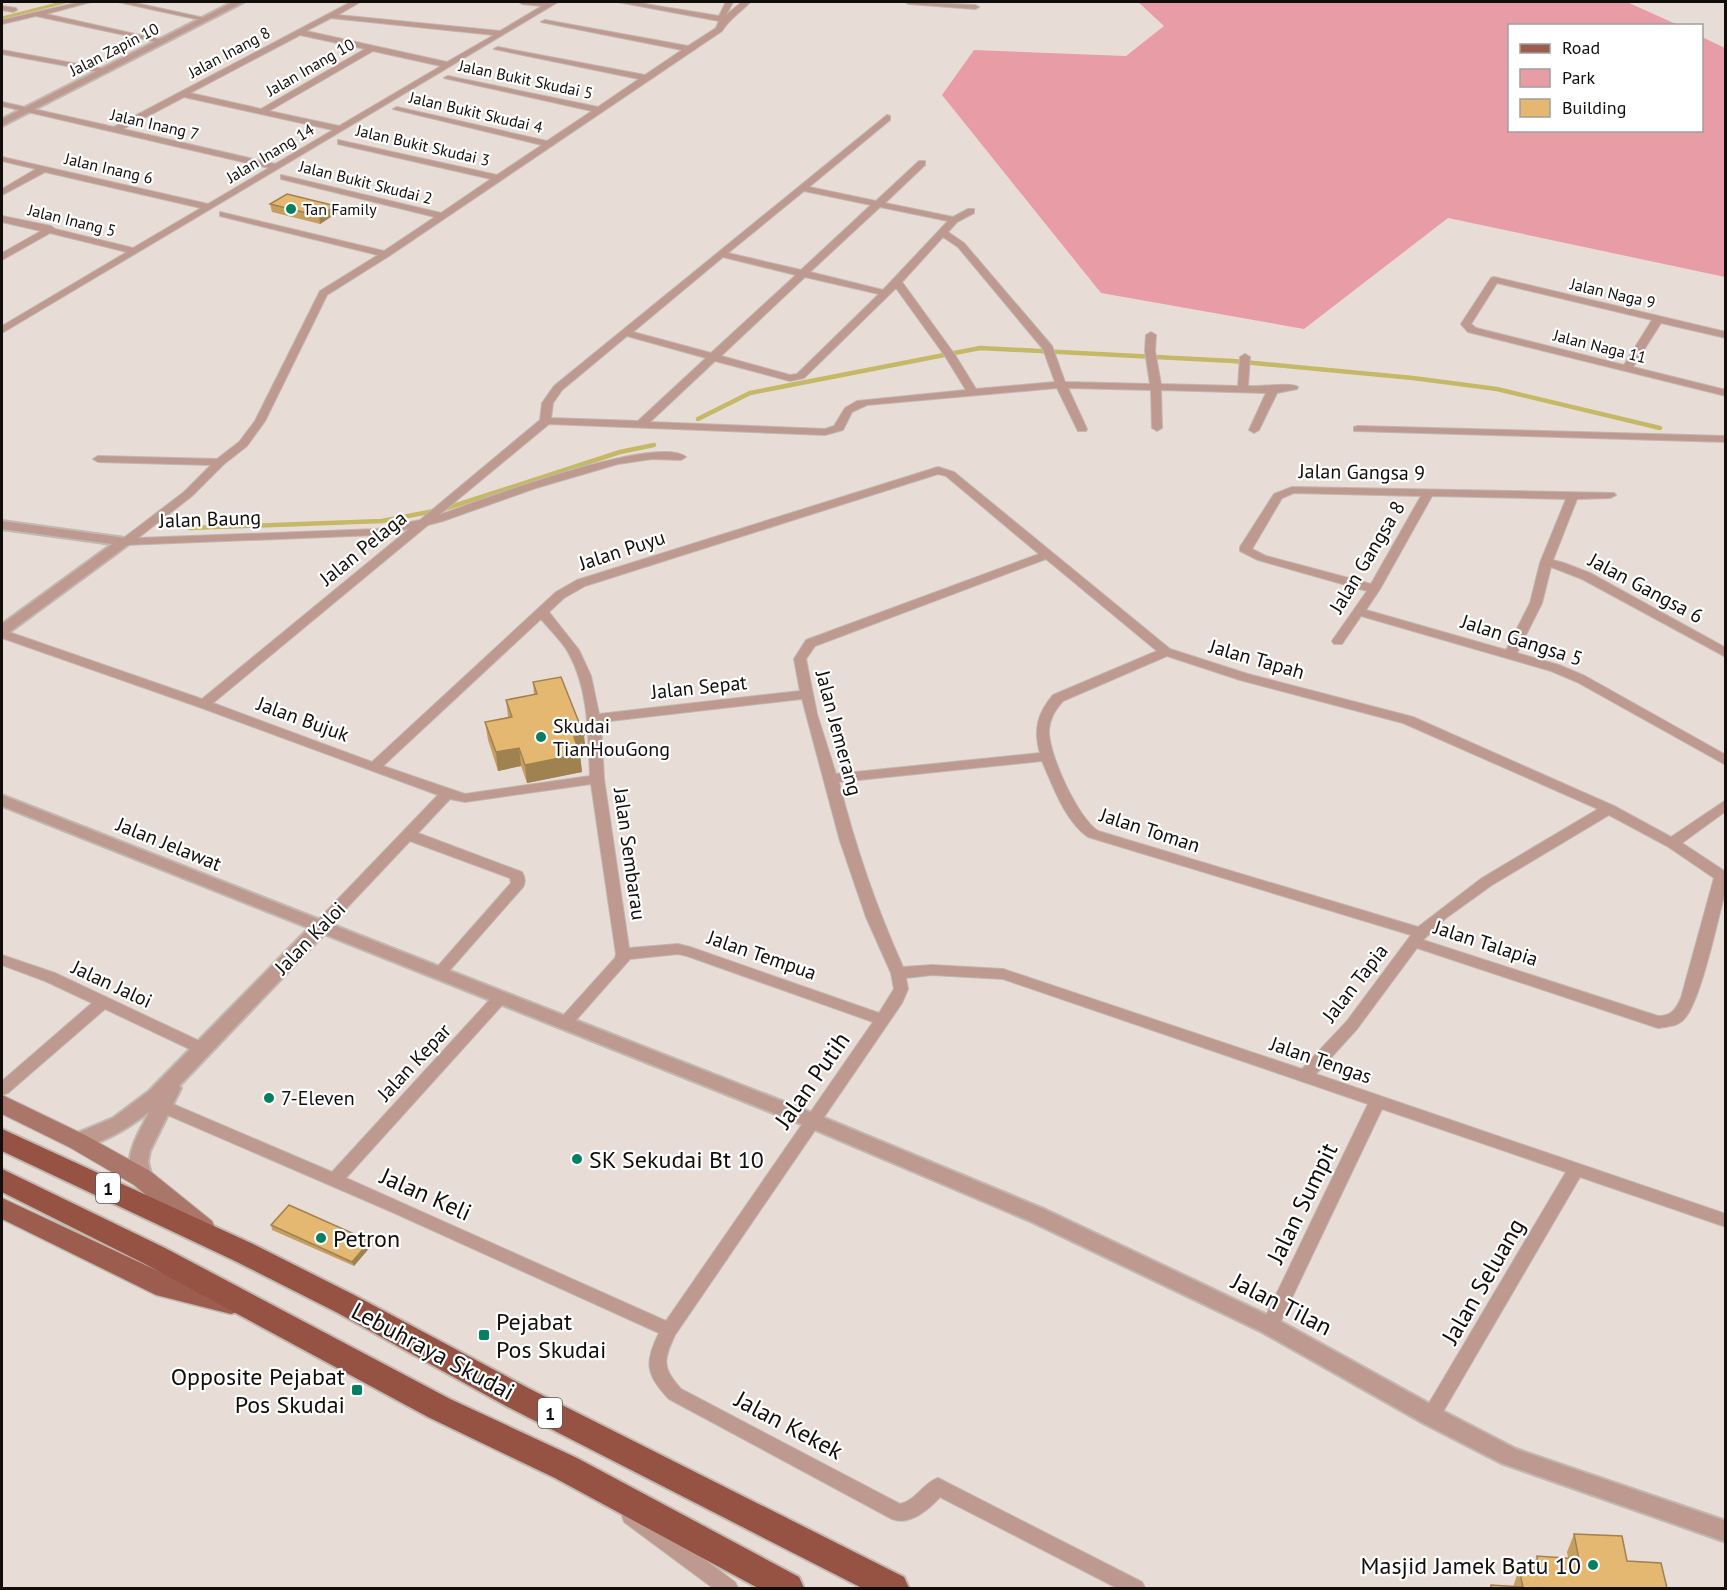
<svg xmlns="http://www.w3.org/2000/svg" width="1727" height="1590" font-family="'PT Sans',sans-serif">
  <style>
    .green { fill: #e89da6 }
    .lines { fill: none; stroke-linecap: round; stroke-linejoin: round }
    .stream-far1 { stroke: #c5b968; stroke-width: 3 }
    .stream { stroke: #c5b968; stroke-width: 4.5 }
    .minor-casing { stroke: #c1b8b1; stroke-width: 2 }
    .tertiary-casing { stroke: #c1b8b1; stroke-width: 4 }
    .secondary-casing { stroke: #c1b8b1; stroke-width: 2 }
    .primary-casing { stroke: #c1b8b1; stroke-width: 3 }
    .trunk-casing { stroke: #c1b8b1; stroke-width: 4 }
    .minor { fill: #be9990; fill-rule: evenodd }
    .tertiary { fill: #be9990; fill-rule: evenodd }
    .secondary { fill: #ab766a; fill-rule: evenodd }
    .primary { fill: #9d5d4e; fill-rule: evenodd }
    .trunk { fill: #965242; fill-rule: evenodd }
    .wall { fill: #c59e62 }
    .shaded-wall { fill: #a08150 }
    .building { fill: #e5b872; stroke: #a08150; stroke-width: 1.5 }
    .poi-dot { fill: #038060; stroke: #fff; stroke-width: 2 }
    .labels { text-anchor: middle; dominant-baseline: central; stroke-width: 4.5; stroke-linejoin: round; paint-order: stroke }
    .far-street-label { font-size: 16px; fill: #110d0b; stroke: #fff }
    .far-poi-label { font-size: 16px; fill: #110d0b; stroke: #fff; text-anchor: start }
    .shield { fill: #fff; stroke: #585654; stroke-width: 1.5 }
    .shield-label { font-size: 18px; font-weight: bold; fill: #110d0b }
    .street-label { font-size: 20px; fill: #110d0b; stroke: #fff }
    .poi-label { font-size: 20px; fill: #110d0b; stroke: #fff; text-anchor: start }
    .near-street-label { font-size: 24px; fill: #110d0b; stroke: #fff }
    .near-poi-label { font-size: 24px; fill: #110d0b; stroke: #fff; text-anchor: start }
  </style>
  <rect width="100%" height="100%" fill="#e8ddd6"/>
  <path class="green" d="M1138,2h489l51,23 -168,1v104h192v-93l23,11v229l-277,-59 -144,111 -203,-36 -159,-198 32,-45 152,6 38,-30z"/>
  <g class="lines">
    <path class="stream-far1" d="M2,18l63,-16"/>
    <path class="stream" d="M698,419l52,-26 230,-45 253,13 180,17 84,11 163,39
      M444,509l176,-57 34,-7
      M190,528l192,-7 52,-10"/>
    <g class="minor-casing">
      <path id="minor" d="M80,2h11l-45,12 120,27 -4,2 -126,-27 -34,8v-4z
        M118,2h13l78,17 -4,2z
        M351,2h9l-22,13 162,16 42,-25 -20,-2 -3,-2h39l-556,331v-7l125,-74 -77,-19 -48,27v-7l39,-22 -39,-9v-6l49,10 4,3 78,19 68,-40 -156,-36 -43,23v-6l34,-20 -34,-8v-4l206,47 61,-36 -267,-62v-4l112,25zM331,18l163,17 -47,27 -141,-31zM300,35l65,14 -104,60 -71,-16zM373,51l68,15 -102,60 -70,-15zM184,97l149,33 -58,34 -152,-35z
        M618,2h15l86,14 7,-14h7l-7,13 16,-13h8c-10,11 -21,17 -28,29l-333,225 -62,39 -62,126 -18,25 -23,18 -32,32 -54,42 239,-9 43,-9 120,-100 2,-17 12,-17 333,-271 3,1v4l-81,67 67,14 43,-40h6v4l-40,38 68,14 15,-8h6v4l-17,9 -9,10 16,11 88,103 13,36 85,2 -5,-33 1,-16 5,-3 5,3 -1,16 6,33 77,2 2,-29 5,-3 5,3 -2,29c11,1 44,-4 50,1l-1,2 -20,4 -18,37 -5,3 -5,-3 17,-37 -105,-3 1,38 -5,3 -5,-3 -1,-38 -83,-2 19,41 -1,2h-8l-1,-2 -20,-41 -190,17 -15,7 -9,18 -18,5 -276,-11 -110,91c39,-14 218,-82 247,-58l-5,3 -29,-1 -34,5 -82,24 -93,33 -15,4 -215,178 159,59 184,-170 21,-12 361,-113 16,5 216,177 78,25 165,43 201,89 57,31 55,-37v11l-44,32 44,29v17c-8,28 -25,113 -42,130 -6,7 -17,8 -26,9l-241,-80 -60,81 -41,45 410,140v13l-146,-50 -143,245 -6,2 -6,-2 -3,-6 3,-6 141,-238 -184,-63 -106,222 -6,2 -6,-2 -3,-5 107,-222 -365,-125 -71,-4 -26,3 2,11 -6,14 -227,332c-12,25 -13,33 6,54l219,115c17,-4 23,-21 38,-26l204,104 3,6h-28l-177,-91c-11,12 -30,29 -48,22l-223,-120c-23,-24 -25,-36 -10,-66l-267,-121 -236,-102 -2,-4 2,-4 6,-2 6,2 164,70 163,-178h10l3,4 -3,4 -159,176 320,143 207,-299 -186,-66 -9,-2 -48,5 -60,68h-10l-3,-4 3,-4 55,-61 1,-4 -25,-170 -126,18 -15,-3 -32,34 104,39c3,5 4,10 1,15l-80,91h-10l-2,-4 80,-91 -1,-5 -100,-37 -85,90h-10l-2,-4 2,-4 123,-128 -239,-88 -197,-69v-8l4,1 196,68 207,-170 -32,6 -252,10 -6,-3 2,-2 63,-48 27,-27 -113,-3 -5,-3 5,-3 119,3 22,-17 16,-21 65,-130 58,-36 -158,-39v-4l164,39 51,-34 -154,-38v-4l160,38 50,-34 -153,-35v-4l159,35 45,-30 -149,-36 4,-2 150,34 45,-30 -148,-33 4,-2 150,31 41,-28 -145,-30 4,-2 147,28 37,-25 -141,-28 4,-2 143,26 28,-18 3,-7zM804,191l67,14 -70,65 -73,-17zM880,207l68,14 -65,69 -73,-18zM943,237l15,10 85,102 12,33 -79,7 -21,-34 -53,-73zM723,257l73,18 -85,78 -78,-21zM805,277l74,17 -82,80 -7,1 -69,-19zM896,288l49,68 21,34 -109,11 -12,7 -11,18 -9,3 -175,-7 65,-61 75,20 14,-3zM627,336l79,22 -68,63 -87,-3 2,-15 9,-13zM938,474l8,2 93,78 -233,86 -12,19 6,32 -201,23 -8,-38 -12,-26 -30,-38 15,-14 21,-12zM1046,559l111,92 -104,44c-15,18 -20,34 -13,58l-204,21 -19,-60 -11,-55 9,-13zM541,619c9,11 20,21 27,33 21,37 20,82 22,124l-125,18 -82,-28zM1167,656l73,24 163,43 195,86 -116,69 -64,49 -320,-96c-20,-13 -50,-77 -49,-101 1,-12 6,-20 14,-29zM802,699l38,142 26,76 25,56 3,16 -15,24 -189,-66 -12,-3 -49,4 -25,-169 -3,-57zM1042,761c11,25 23,60 46,76l323,98 -64,86 -45,48 -299,-100 -71,-4 -29,2c-27,-60 -48,-121 -64,-185zM1609,815l58,31 47,32 -33,120c-5,11 -9,18 -23,18l-235,-76 23,-22 46,-33z
        M905,2l70,3 4,2 -4,2 -66,-5z
        M2,6l14,2 1,2 -4,2 -11,-2z
        M2,50l103,19 4,2 -4,2 -103,-19z
        M1494,277l232,55v6l-65,-15 -28,44 93,23v6l-258,-64 -7,-8 30,-46zM1497,283l155,37 -28,45 -148,-37 -5,-4z
        M1358,426l368,10v6l-372,-11v-4z
        M1292,487l322,6 2,2 -6,3 -33,1 -24,61 11,3 26,10 136,75v9l-144,-78 -31,-12 -9,36 -25,50 42,12 26,11 141,79v10l-149,-83 -26,-11 -190,-55 -19,28h-8l-2,-3 35,-50 -109,-31 -18,-9v-4l34,-53zM1294,493l127,3 -50,88 -105,-28 -14,-7 30,-51zM1432,496l134,3 -26,64 -10,40 -24,47 -140,-40 14,-21z
        M2,955l53,18 153,72 3,4 -3,4h-10l-93,-44 -97,84 -6,2v-14l90,-78 -47,-22 -43,-16z
        M631,1507l7,3 97,72 3,6h-25l-89,-66 -2,-6 2,-6z"/>
    </g>
    <g class="tertiary-casing">
      <path id="tertiary" d="M233,2h11l-242,124v-7z
        M2,521l123,17 7,4 -125,92 -5,1v-11l110,-80 -110,-15z
        M2,795l818,321 224,93 234,111 161,89 77,40 210,72v21l-225,-79 -78,-40 -161,-91 -232,-111 -224,-95 -482,-192 -145,152 2,2 -31,63 -2,11 4,16 -3,6 -7,2 -7,-2c-14,-27 3,-48 14,-72 -16,13 -59,41 -79,34l-3,-5 3,-5 43,-18 36,-27 160,-163 -307,-122z"/>
    </g>
    <g class="secondary-casing">
      <path id="secondary" d="M2,1095l83,40 65,36 62,50 3,7 -3,7 -9,3 -9,-3 -60,-50 -65,-38 -67,-33z"/>
    </g>
    <g class="primary-casing">
      <path id="primary" d="M2,1198l169,79 70,18 3,8 -3,8 -10,3 -75,-19 -154,-76z"/>
    </g>
    <g class="trunk-casing">
      <path id="trunk" d="M2,1129l251,115 103,52 172,92 376,189 5,11h-47l-356,-182 -170,-94 -103,-52 -231,-109z
        M2,1169l163,79 285,151 127,59 222,119 5,11h-46l-203,-110 -127,-61 -283,-153 -143,-72z"/>
    </g>
    <use href="#minor" class="minor"/>
    <use href="#tertiary" class="tertiary"/>
    <use href="#secondary" class="secondary"/>
    <use href="#primary" class="primary"/>
    <use href="#trunk" class="trunk"/>
  </g>
  <path class="wall" d="M270,204l66,2 1,7 -17,11 -48,-12z
    M533,682l53,71 -6,2 2,17 -55,11 -6,-17 -23,5 -10,-31 -3,-18 23,-5 -2,-17 28,-5z
    M271,1225l99,16 1,5 -17,20 -82,-36z
    M1574,1534l53,27 40,27h-177l1,-3 22,2 6,-18 13,1 5,-14 31,2 -1,-6z"/>
  <path class="shaded-wall" d="M336,206l1,7 -17,11 -1,-8z
    M584,735l2,18 -6,2 2,17 -55,11 -2,-18 49,-28z
    M519,748l2,18 -23,5 -2,-19z
    M370,1241l1,5 -17,20 -2,-4z"/>
  <path class="building" d="M287,194l49,12 -17,10 -49,-12z
    M561,677l23,58 -10,2 6,17 -55,11 -6,-17 -23,4 -11,-30 27,-5 -6,-17 31,-6 -4,-12z
    M289,1205l81,36 -18,21 -81,-37z
    M1574,1534l48,2 5,25 34,2 6,25h-176v-3l32,2 -4,-18 20,1 -2,-14 42,3z"/>
  <g class="poi-dot">
    <circle cx="291" cy="209" r="6"/>
    <circle cx="541" cy="737" r="6"/>
    <circle cx="269" cy="1098" r="6"/>
    <circle cx="577" cy="1159" r="6"/>
    <circle cx="321" cy="1238" r="6"/>
    <rect x="478" y="1329" width="12" height="12" rx="3"/>
    <rect x="351" y="1384" width="12" height="12" rx="3"/>
    <circle cx="1593" cy="1565" r="6"/>
  </g>
  <g class="labels">
    <g class="far-street-label">
      <text transform="translate(114 49) rotate(-27)">Jalan Zapin 10</text>
      <text transform="translate(229 52) rotate(-28)">Jalan Inang 8</text>
      <text transform="translate(310 67) rotate(-30)">Jalan Inang 10</text>
      <text transform="translate(526 79) rotate(12)">Jalan Bukit Skudai 5</text>
      <text transform="translate(476 112) rotate(13)">Jalan Bukit Skudai 4</text>
      <text transform="translate(155 124) rotate(13)">Jalan Inang 7</text>
      <text transform="translate(423 145) rotate(13)">Jalan Bukit Skudai 3</text>
      <text transform="translate(270 153) rotate(-31)">Jalan Inang 14</text>
      <text transform="translate(109 168) rotate(13)">Jalan Inang 6</text>
      <text transform="translate(366 182) rotate(14)">Jalan Bukit Skudai 2</text>
      <text transform="translate(72 220) rotate(14)">Jalan Inang 5</text>
      <text transform="translate(1613 293) rotate(13)">Jalan Naga 9</text>
      <text transform="translate(1600 346) rotate(14)">Jalan Naga 11</text>
    </g>
    <g class="far-poi-label">
      <text x="303" y="209">Tan Family</text>
    </g>
    <g class="shield">
      <rect x="96" y="1173" width="24" height="30" rx="4.5"/>
      <rect x="538" y="1398" width="24" height="30" rx="4.5"/>
    </g>
    <g class="shield-label">
      <text x="108" y="1188">1</text>
      <text x="550" y="1413">1</text>
    </g>
    <g class="street-label">
      <text transform="translate(1362 472) rotate(1)">Jalan Gangsa 9</text>
      <text transform="translate(210 519) rotate(-2)">Jalan Baung</text>
      <text transform="translate(363 548) rotate(-39)">Jalan Pelaga</text>
      <text transform="translate(622 550) rotate(-18)">Jalan Puyu</text>
      <text transform="translate(1367 557) rotate(-59)">Jalan Gangsa 8</text>
      <text transform="translate(1646 588) rotate(28)">Jalan Gangsa 6</text>
      <text transform="translate(1522 640) rotate(18)">Jalan Gangsa 5</text>
      <text transform="translate(1257 659) rotate(16)">Jalan Tapah</text>
      <text transform="translate(699 687) rotate(-6)">Jalan Sepat</text>
      <text transform="translate(303 719) rotate(20)">Jalan Bujuk</text>
      <text transform="translate(839 733) rotate(75)">Jalan Jemerang</text>
      <text transform="translate(1150 830) rotate(18)">Jalan Toman</text>
      <text transform="translate(169 844) rotate(22)">Jalan Jelawat</text>
      <text transform="translate(630 854) rotate(82)">Jalan Sembarau</text>
      <text transform="translate(310 938) rotate(-46)">Jalan Kaloi</text>
      <text transform="translate(1486 943) rotate(18)">Jalan Talapia</text>
      <text transform="translate(762 955) rotate(19)">Jalan Tempua</text>
      <text transform="translate(1355 983) rotate(-52)">Jalan Tapia</text>
      <text transform="translate(112 984) rotate(25)">Jalan Jaloi</text>
      <text transform="translate(1321 1060) rotate(19)">Jalan Tengas</text>
      <text transform="translate(414 1062) rotate(-47)">Jalan Kepar</text>
    </g>
    <g class="poi-label">
      <text x="553" y="726">Skudai<tspan x="553" dy="23">TianHouGong</tspan></text>
      <text x="281" y="1098">7-Eleven</text>
    </g>
    <g class="near-street-label">
      <text transform="translate(812 1080) rotate(-55)">Jalan Putih</text>
      <text transform="translate(426 1194) rotate(24)">Jalan Keli</text>
      <text transform="translate(1302 1203) rotate(-64)">Jalan Sumpit</text>
      <text transform="translate(1483 1281) rotate(-60)">Jalan Seluang</text>
      <text transform="translate(1282 1304) rotate(27)">Jalan Tilan</text>
      <text transform="translate(433 1351) rotate(28)">Lebuhraya Skudai</text>
      <text transform="translate(789 1425) rotate(28)">Jalan Kekek</text>
    </g>
    <g class="near-poi-label">
      <text x="589" y="1159">SK Sekudai Bt 10</text>
      <text x="333" y="1238">Petron</text>
      <text x="496" y="1321">Pejabat<tspan x="496" dy="28">Pos Skudai</tspan></text>
      <text x="345" y="1376" text-anchor="end">Opposite Pejabat<tspan x="345" dy="28">Pos Skudai</tspan></text>
      <text x="1581" y="1565" text-anchor="end">Masjid Jamek Batu 10</text>
    </g>
  </g>
  <rect width="1727" height="1590" fill="none" stroke="#110d0b" stroke-width="6"/>
  <rect x="1508" y="24" width="195" height="108" fill="#ffffff" stroke="#a09e9d" stroke-width="1.5"/>
  <rect x="1520" y="44" width="30" height="9" fill="#9d5d4e" stroke="#a09e9d" stroke-width="1.5"/>
  <text x="1562" y="54" font-size="18" fill="#110d0b">Road</text>
  <rect x="1520" y="69" width="30" height="18" fill="#e89da6" stroke="#a09e9d" stroke-width="1.5"/>
  <text x="1562" y="84" font-size="18" fill="#110d0b">Park</text>
  <rect x="1520" y="99" width="30" height="18" fill="#e5b872" stroke="#a09e9d" stroke-width="1.5"/>
  <text x="1562" y="114" font-size="18" fill="#110d0b">Building</text>
</svg>
